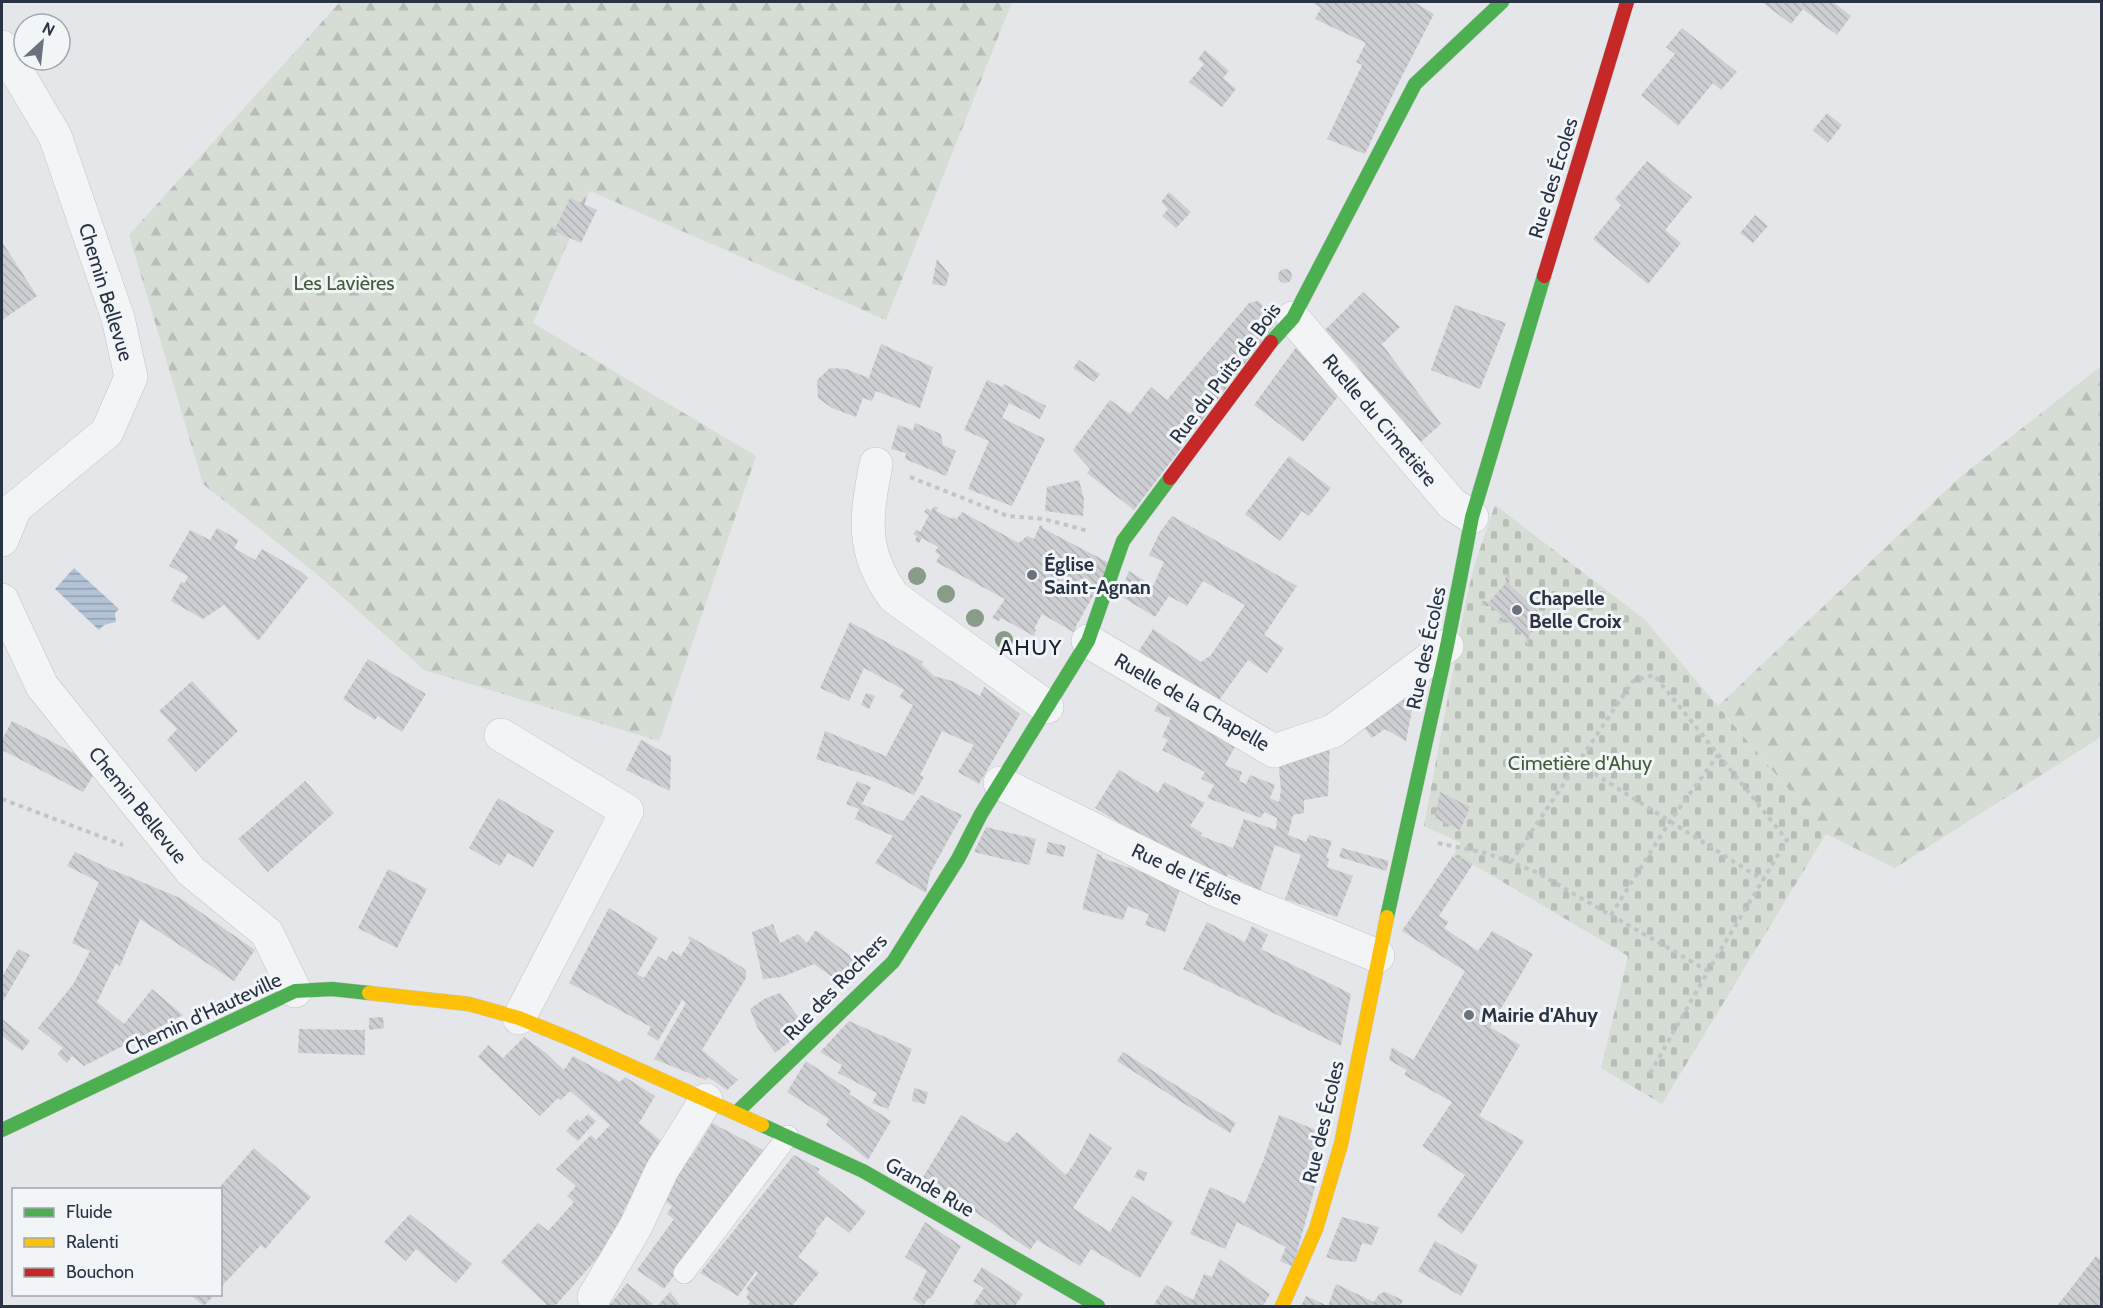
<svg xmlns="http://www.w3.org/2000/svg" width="2103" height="1308" font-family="Cabin,sans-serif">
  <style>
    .forest { fill: url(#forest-firs) }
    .cemetery { fill: url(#cemetery-stones) }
    .water { fill: url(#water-rules) }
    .building { fill: url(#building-back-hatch) }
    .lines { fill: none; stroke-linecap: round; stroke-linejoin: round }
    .lane-casing { stroke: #c2c4c7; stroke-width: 22 }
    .street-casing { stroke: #c2c4c7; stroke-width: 34 }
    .fast-casing { stroke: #c2c4c7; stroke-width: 15 }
    .slow-casing { stroke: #c2c4c7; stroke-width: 15 }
    .jam-casing { stroke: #c2c4c7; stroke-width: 15 }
    .path { stroke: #c3c4c9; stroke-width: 4; stroke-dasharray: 4.5 4.5; stroke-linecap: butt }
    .lane { stroke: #f3f4f6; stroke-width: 21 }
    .street { stroke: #f3f4f6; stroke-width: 33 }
    .fast { stroke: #4caf50; stroke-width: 14 }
    .slow { stroke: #ffc107; stroke-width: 14 }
    .jam { stroke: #c62828; stroke-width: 14 }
    .tree { fill: #899c87 }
    .poi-dot { fill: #6a727e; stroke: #f2f5f8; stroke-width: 2 }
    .labels { text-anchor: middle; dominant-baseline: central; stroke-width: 6; stroke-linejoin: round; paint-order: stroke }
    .street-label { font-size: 20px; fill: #293344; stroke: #f2f5f8 }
    .park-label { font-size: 20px; fill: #3f6036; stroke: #f2f5f8 }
    .poi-label { font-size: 20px; font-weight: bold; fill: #293344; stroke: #f2f5f8; text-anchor: start }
    .quarter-label { font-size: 22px; letter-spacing: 1.5px; fill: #1c2434; stroke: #f2f5f8 }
  </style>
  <defs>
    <pattern id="forest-firs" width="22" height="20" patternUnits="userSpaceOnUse" patternTransform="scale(1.5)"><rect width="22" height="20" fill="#d5ddd4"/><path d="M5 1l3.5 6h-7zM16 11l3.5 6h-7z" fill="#b7beb7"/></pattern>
    <pattern id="cemetery-stones" width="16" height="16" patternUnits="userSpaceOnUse" patternTransform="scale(1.5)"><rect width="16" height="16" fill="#d5ddd4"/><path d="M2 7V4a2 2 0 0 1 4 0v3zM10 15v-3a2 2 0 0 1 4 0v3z" fill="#b7beb7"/></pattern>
    <pattern id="water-rules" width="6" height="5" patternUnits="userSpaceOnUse" patternTransform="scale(1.5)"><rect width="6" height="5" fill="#b2c3d5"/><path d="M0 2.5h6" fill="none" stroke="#919fae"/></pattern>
    <pattern id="building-back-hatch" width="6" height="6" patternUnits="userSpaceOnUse" patternTransform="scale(1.5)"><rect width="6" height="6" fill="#ccced2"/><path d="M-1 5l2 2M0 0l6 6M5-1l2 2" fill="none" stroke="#afb1b6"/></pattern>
  </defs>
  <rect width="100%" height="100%" fill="#e4e6e9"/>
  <path class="forest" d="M340,2h672l-126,318 -296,-129 -57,132 223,133 -97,285 -235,-71 -106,-95 -115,-91 -74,-249z
    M2101,366v371l-206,131 -69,-34 -108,-128 241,-228z"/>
  <path class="cemetery" d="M1495,505l149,114 182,215 -164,270 -61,-36 27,-112 -164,-97 -12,-2 9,-14 -37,-17 42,-226 9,-37z"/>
  <path class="water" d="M74,568l45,41 -4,4 1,9 -12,3 -5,5 -44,-41z"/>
  <path class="building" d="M1314,2h100l20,12 -37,72 -32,68 -38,-15 35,-74 -6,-3 10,-19 -51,-24 6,-11 -7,-4z
    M1762,2h71l18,14 -14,19 -34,-26 -12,15z
    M1682,28l55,44 -16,18 -8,-7 -35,43 -37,-31 34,-41 -9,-7z
    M1205,50l24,21 -6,7 13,11 -14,18 -33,-25 15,-18 -6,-5z
    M1827,113l15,12 -14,18 -15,-13z
    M1647,161l45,36 -27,33 16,13 -33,41 -55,-45 28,-34 -6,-6z
    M1169,192l22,20 -15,16 -14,-12 6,-7 -7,-7z
    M570,198l27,12 -16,33 -27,-12z
    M1755,215l13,11 -15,17 -13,-10z
    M2,242l35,54 -35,24z
    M937,259l12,15 -3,12 -14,-2z
    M1278 276a7 7 0 1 1 14 0a7 7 0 1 1-14 0Z
    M1363,292l37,35 -18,17 59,80 -26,23 -59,-83 -32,-33z
    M1258,301l9,8 -2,5 11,9 -142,187 -47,-37 3,-4 -17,-19 37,-50 20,14 21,-27 16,13 82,-97z
    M1455,305l51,18 -26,66 -49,-19z
    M881,344l52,23 -13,41 -44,-17 -4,10 -9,-3 -7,19 -24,-9 -14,-10 -1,-18 13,-12 16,1 23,9z
    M1297,346l42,49 -36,47 -49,-37z
    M1079,360l21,14 -6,8 -21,-14z
    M987,380l16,7 1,-3 42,22 -6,13 -31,-16 -7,15 43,21 -33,67 -44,-17 21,-48 -25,-11z
    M915,423l26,11 2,11 13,6 -10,25 -41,-17 1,-6 -15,-4 7,-24 15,5z
    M1289,456l42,32 -22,28 -7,-5 -22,30 -35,-27z
    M1079,480l5,19 -1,17 -38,-5 2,-24z
    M934,506l4,2 -2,3 16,8 1,-2 4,2 5,-7 57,31 8,-7 7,3 6,-14 3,1 -1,2 69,36 -36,64 2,1 -2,4 -33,-19 -8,15 2,1 -2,6 -33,-18 -2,3 -7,-3 13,-19 -69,-37 4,-7 -5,-3 3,-5 -16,-9 -3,5 -4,-2 2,-5 -4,-2 3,-4 4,2 9,-17 -5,-3 3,-4 4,3z
    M1172,516l125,70 -33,49 20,13 -17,25 -19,-13 -34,47 -81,-47 20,-31 48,33 10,-7 34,-50 -42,-24 -16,25 -18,-10 -14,21 -36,-22 10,-24 24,15 11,-24 -15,-7 11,-23z
    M217,528l22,12 -5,8 21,12 7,-11 38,22 8,7 -50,63 -34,-36 -21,14 -32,-18 10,-19 4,1 3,-7 -19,-10 21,-36 20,10z
    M1506,574l4,1 -1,9 33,31 9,1v3l-8,-1 -14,18 -1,9 -3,1 1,-9 -21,-18 -5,5 -3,-3 5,-5 -11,-10h-10l1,-5 7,1 16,-18z
    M850,622l73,40 -2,2 13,12 18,5 28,15 4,-9 36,27 -41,70 -21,-12 16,-27 -32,-14 -22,44 4,2 -10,18 -39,-17 -59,-19 9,-28 61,25 27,-51 -14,-8 5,-7 -40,-22 -15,33 -29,-13z
    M368,659l58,35 -24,38 -24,-16 -3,4 -32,-21z
    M192,681l46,50 -42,41 -29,-32 10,-11 -18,-18z
    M1402,688l13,6 -9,47 -21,-12 -13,9 -12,-16z
    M866,693l9,3 -6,13 -8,-4z
    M1162,698l77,41 -14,26 17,7 -3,9 7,3 4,-9 25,10 -5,13 9,4 2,-12 -3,-32 52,-16 -2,54 -24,4v13l-11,2 -5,20 18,7 3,-7 23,6 -6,17 3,1 -2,8 26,9 -16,41 -52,-18 16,-44 -26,-10 -15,46 -32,-17 -2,5 -91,-47 -40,-24 24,-38 39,23 6,-11 41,21 -15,23 12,7 -1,3 32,12 11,-29 32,11 1,-12 -13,-6 -3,6 -54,-20 7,-13 -13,-6 4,-7 -43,-22 6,-10 -6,-3 9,-19 -17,-7z
    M12,721l87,45 -16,26 -81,-42v-10z
    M641,740l30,16 -1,35 -44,-21z
    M305,781l29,32 -66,59 -30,-33z
    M857,781l14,6 -9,17 41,17 18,-26 41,20 -32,58 -4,20 -51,-30 18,-27 -38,-17 4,-10 -13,-5z
    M1440,792l30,15 -10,23 -25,-12z
    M498,798l56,33 -21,36 -25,-14 -8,13 -31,-18z
    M986,827l50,12 -7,26 -55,-13z
    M1048,842l18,4 -3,11 -17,-4z
    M1342,848l47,13 -3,10 -47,-14z
    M75,852l33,16 72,30 75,52 -21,31 -94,-62 -20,47 -4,-3 -19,39 27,22 28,-35 31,26 -99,51 -12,-10 -5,7 -10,-9 6,-6 -25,-20 36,-45 16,-32 -18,-8 27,-61 -32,-16z
    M1097,854l5,1v3l79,28 -16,46 -20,-7 4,-11 -21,-8 -5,14 -41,-11z
    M1452,857l12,2 9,5 -34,52 10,6 -5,6 34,23 14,-20 41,23 -43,73 30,18 -41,71 45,25 -62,93 -25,-18 28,-41 -43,-29 30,-44 -48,-27 3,-5 -18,-10 3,-13 21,13 52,-89 -63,-40z
    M388,869l39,20 -30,59 -39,-20z
    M609,908l49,30 -21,36 7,4 14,-22 8,5 6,-10 9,5 10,-16 -3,-1 1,-3 53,31 4,4v7l-44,72 36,30 -11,10 -19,-13 -2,3 -52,-21 32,-56 -4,-3 -24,41 -11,-7 4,-7 -82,-44z
    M1207,922l38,20 7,-16 16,9 -7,14 90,45 -10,52 -158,-77z
    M773,924l7,19 18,-9 9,9 9,-13 48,36 -19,20 -31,-22 -32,13 -19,2 -11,-47z
    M18,949l12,6 -28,48v-26z
    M780,993l27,35 -32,25 -18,-26 -7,-18 14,-10z
    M383,1017l1,11 -15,2v-12z
    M2,1019l28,22 -8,10 -20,-15z
    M849,1021l63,28 -24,60 -16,-6 5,-10 -39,-20 4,-8 -22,-13z
    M299,1029l66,1v25l-67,-2z
    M524,1037l22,16 18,17 9,-14 47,26 5,-5 30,19 -16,27 27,22 -43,66 9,8 -77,87h-7l-47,-44 37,-39 10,8 26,-29 -7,-6 9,-10 -20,-17 35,-34 5,5 14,-15 -40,-34 -9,9 -3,-2 -18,18 -62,-59 10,-12 15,13z
    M1123,1052l113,71 -6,10 -113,-72z
    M806,1061l45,30 -2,3 42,27 -23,39 -42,-35 3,-6 -42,-27z
    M914,1088l14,4 -3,12 -13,-3z
    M588,1114l8,7 -18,20 -12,-10 11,-12 3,3z
    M961,1115l46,28 10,-11 49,43 9,-13 15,-29 22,15 -39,60 37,24 22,-36 41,26 -33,56 -49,-29 -11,17 -43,-26 -7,10 -75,-52v-1l-32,-20z
    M1279,1115l44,18 -6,27 -10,24 8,3 -22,80 -13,-6 6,-14 -49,-25 -12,27 -35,-15 20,-47 35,16 18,-42z
    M712,1123l53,28 -101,138 -27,-19 37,-51 -7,-5 5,-8 -10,-7 26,-44 3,3z
    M254,1148l57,49 -46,52 -4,-4 -41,43v-98h-3z
    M794,1155l26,14 -3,3 49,40 -17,21 -22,-17 -12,15 2,2 -19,24 21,16 -27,33h-45l3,-4 -4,-4 3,-6 -3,-3 12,-16 -2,-2 -18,25 -38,-23z
    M1138,1169l9,4 -3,8 -10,-4z
    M410,1214l62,50 -16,19 -40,-34 -10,12 -22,-19z
    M1342,1217l37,10 -7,18 -10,-2 -6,19 -21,-2 -9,-3z
    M925,1222l36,24 -30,52h-2l-6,8 -10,-7 14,-28 -22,-14z
    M1435,1241l43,24 -17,31 -43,-25z
    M2096,1256l4,3 2,-2v49h-45z
    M1220,1259l50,35 -7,12h-110l13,-21 27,15 11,-26 8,3z
    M982,1267l41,27 -8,12h-43l12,-18 -11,-7z
    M627,1283l26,21 -2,2h-42z
    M1336,1284l38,18 5,-8 6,-2 18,8 -3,6h-99l5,-10 22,10z
    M670,1292l11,14h-24z
    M189,1294h26l-11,12z"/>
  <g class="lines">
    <g class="lane-casing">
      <path id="lane" d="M684,1273l104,-137"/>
    </g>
    <g class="street-casing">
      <path id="street" d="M2,47l53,89 63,182 13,59 -24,55 -92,76 -13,32
        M1293,318l159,186 20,13
        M876,464c-10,52 -16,87 18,133l153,110
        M2,600l40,86 149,185 76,62 28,58
        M1088,641l186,110 59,-20 114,-85
        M501,735l126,76 -108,207
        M1000,783l218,108 160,65
        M594,1297l42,-71 26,-56 44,-70"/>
    </g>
    <g class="fast-casing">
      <path id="fast" d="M1271,342l22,-24 122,-234 87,-82
        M1387,917l60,-271 25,-129 72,-241
        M736,1113l157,-151 65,-103 23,-45 107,-173 35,-100 47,-63
        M762,1125l101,46 235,135
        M2,1130l293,-139 37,-2 37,4"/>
    </g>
    <g class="slow-casing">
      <path id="slow" d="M369,993l100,11 50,14 54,22 189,85
        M1282,1306l34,-77 25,-85 46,-227"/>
    </g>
    <g class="jam-casing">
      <path id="jam" d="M1544,276l83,-274
        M1170,478l101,-136"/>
    </g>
    <path class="path" d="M910,477l98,39 36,3 44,12
      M1579,764l184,116
      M2,799l121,46
      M1438,843l48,10 50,19 172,99 -60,106
      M1511,862l122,-181 21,-6 133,165 -79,131
      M1611,915l59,-94 48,-66"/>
    <use href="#lane" class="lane"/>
    <use href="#street" class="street"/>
    <use href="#fast" class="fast"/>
    <use href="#slow" class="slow"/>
    <use href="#jam" class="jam"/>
  </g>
  <g class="tree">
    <circle cx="917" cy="576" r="9"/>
    <circle cx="946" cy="594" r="9"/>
    <circle cx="975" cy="618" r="9"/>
    <circle cx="1004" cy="640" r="9"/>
  </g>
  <g class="poi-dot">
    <circle cx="1032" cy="575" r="6"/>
    <circle cx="1517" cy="610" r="6"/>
    <circle cx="1469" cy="1015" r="6"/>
  </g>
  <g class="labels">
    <g class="street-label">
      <text transform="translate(1553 178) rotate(-73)">Rue des Écoles</text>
      <text transform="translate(106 292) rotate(73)">Chemin Bellevue</text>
      <text transform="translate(1225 373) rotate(-53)">Rue du Puits de Bois</text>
      <text transform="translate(1380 420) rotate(50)">Ruelle du Cimetière</text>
      <text transform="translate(1426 648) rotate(-78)">Rue des Écoles</text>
      <text transform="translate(1192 702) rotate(30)">Ruelle de la Chapelle</text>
      <text transform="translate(138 805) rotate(51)">Chemin Bellevue</text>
      <text transform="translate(1187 874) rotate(25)">Rue de l'Église</text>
      <text transform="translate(835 987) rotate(-46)">Rue des Rochers</text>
      <text transform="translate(203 1014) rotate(-25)">Chemin d'Hauteville</text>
      <text transform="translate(1323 1122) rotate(-77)">Rue des Écoles</text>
      <text transform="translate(930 1187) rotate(30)">Grande Rue</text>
    </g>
    <g class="park-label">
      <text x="344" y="283">Les Lavières</text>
      <text x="1580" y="763">Cimetière d'Ahuy</text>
    </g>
    <g class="poi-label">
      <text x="1044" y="564">Église<tspan x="1044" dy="23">Saint-Agnan</tspan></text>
      <text x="1529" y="598">Chapelle<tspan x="1529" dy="23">Belle Croix</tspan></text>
      <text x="1481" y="1015">Mairie d'Ahuy</text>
    </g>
    <g class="quarter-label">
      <text x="1031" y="647">AHUY</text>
    </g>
  </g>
  <rect width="2103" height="1308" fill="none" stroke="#293344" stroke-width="6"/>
  <rect x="12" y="1188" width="210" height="108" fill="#f2f5f8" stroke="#a2a7b0" stroke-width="1.5"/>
  <rect x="24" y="1208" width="30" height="9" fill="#4caf50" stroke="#a2a7b0" stroke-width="1.5"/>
  <text x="66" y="1218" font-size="18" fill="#293344">Fluide</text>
  <rect x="24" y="1238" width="30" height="9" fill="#ffc107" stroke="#a2a7b0" stroke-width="1.5"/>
  <text x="66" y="1248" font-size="18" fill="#293344">Ralenti</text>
  <rect x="24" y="1268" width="30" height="9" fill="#c62828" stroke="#a2a7b0" stroke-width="1.5"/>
  <text x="66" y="1278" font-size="18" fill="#293344">Bouchon</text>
  <g transform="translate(42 42) rotate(27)"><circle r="28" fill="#f2f5f8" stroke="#a2a7b0" stroke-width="1.5"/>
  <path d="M0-4.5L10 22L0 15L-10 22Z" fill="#6a727e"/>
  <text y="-9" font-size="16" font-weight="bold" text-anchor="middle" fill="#293344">N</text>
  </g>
</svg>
